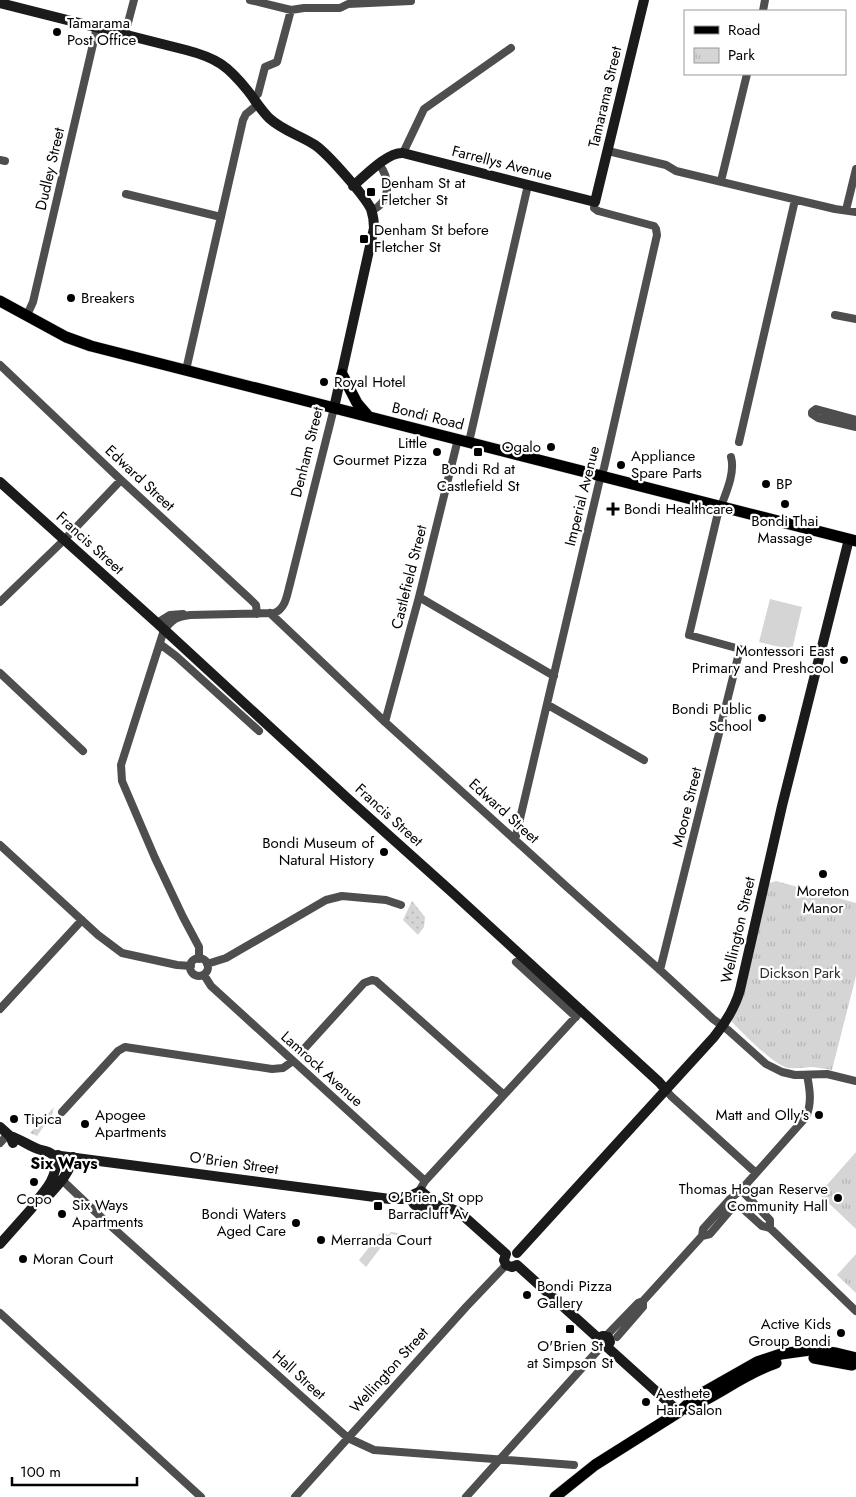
<svg xmlns="http://www.w3.org/2000/svg" width="856" height="1497" font-family="Jost,sans-serif">
  <style>
    .grass { fill: url(#grass-dots) }
    .park { fill: url(#park-tufts) }
    .garden { fill: #d5d5d5 }
    .lines { fill: none; stroke-linecap: round; stroke-linejoin: round }
    .primary-casing { stroke: #dbdbdb; stroke-width: 12 }
    .street { stroke: #4e4e4e; stroke-width: 8 }
    .secondary { stroke: #1b1b1b; stroke-width: 10 }
    .primary { stroke: #000; stroke-width: 11 }
    .poi-dot { fill: #000; stroke: #fff; stroke-width: 2 }
    .labels { text-anchor: middle; dominant-baseline: central; stroke-width: 4.5; stroke-linejoin: round; paint-order: stroke }
    .poi-label { font-size: 15px; fill: #000; stroke: #fff; text-anchor: start }
    .street-label { font-size: 15px; fill: #000; stroke: #fff }
    .park-label { font-size: 15px; fill: #2c2c2c; stroke: #fff }
    .neighbourhood-label { font-size: 16px; font-weight: bold; fill: #000; stroke: #fff }
  </style>
  <defs>
    <pattern id="grass-dots" width="8" height="8" patternUnits="userSpaceOnUse" patternTransform="scale(1.25)"><rect width="8" height="8" fill="#d5d5d5"/><path d="M2 2h.1M6 6h.1" fill="none" stroke="#b5b5b5" stroke-width="1.8" stroke-linecap="round"/></pattern>
    <pattern id="park-tufts" width="24" height="20" patternUnits="userSpaceOnUse" patternTransform="scale(1.25)"><rect width="24" height="20" fill="#d5d5d5"/><path d="M3 7l-1-3M5 7V3M7 7l1-3M15 17l-1-3M17 17v-4M19 17l1-3" fill="none" stroke="#b5b5b5"/></pattern>
  </defs>
  <rect width="100%" height="100%" fill="#fff"/>
  <path class="grass" d="M412,901l13,16 -1,10 -6,8 -15,-15z
    M54,1107l-2,7 6,8 -14,4 -7,10 -7,-3z"/>
  <path class="park" d="M776,881l80,22v73l-24,94c-6,-1 -13,-2 -19,-3 -9,0 -19,3 -28,0 -18,-8 -43,-35 -57,-49l35,-133z
    M856,1152v77l-37,-35z
    M856,1254v39l-19,-18z"/>
  <path class="garden" d="M770,599l32,8 -10,43 -33,-8z
    M836,926l8,7 -7,8 -8,-7z
    M382,1231l6,4 3,-3 7,1 -1,2 -6,-1 -25,33 -7,-7z"/>
  <g class="lines">
    <g class="primary-casing">
      <path id="primary" d="M0,301l66,36 25,9c255,65 510,130 765,195
        M342,374l15,29 12,14
        M814,1358l38,7
        M686,1409c31,-12 57,-35 90,-46
        M555,1497l40,-32 84,-53 18,-16 60,-34 24,-8 29,-4 26,3 20,5"/>
    </g>
    <path class="street" d="M250,0l41,10 13,-2h36l8,-4 63,-3
      M763,11l2,-11
      M125,34l9,-34
      M253,98l5,-4 7,-27 12,-5 14,-52
      M608,151l58,14 10,6 159,38 21,3
      M403,153l21,-44 87,-61
      M0,160l5,1
      M721,181l26,-107
      M126,194l95,23
      M846,210l10,-41
      M371,211c20,-9 20,-31 8,-47
      M27,315l6,-13 64,-275
      M835,315l21,4
      M0,365l121,115 129,119 6,6 1,9
      M186,370l57,-250 3,-6 11,-9
      M856,420l-40,-11 -4,3v2l6,4 38,9
      M469,442l59,-257
      M739,442l56,-242
      M419,597l135,79
      M0,602l64,-62 57,-60
      M270,613l115,109 182,165 93,83 53,49 15,11 38,34 16,8 13,3 32,-1 29,7
      M157,623l13,-8 13,-1
      M160,644l16,12 83,75
      M0,673l83,78
      M548,705l96,55
      M385,722l34,-125 39,-158
      M515,840l84,-357 5,-15 53,-233 -1,-6 -2,-3 -56,-15 -4,-3 1,-6
      M0,845l98,90 24,18 55,12 14,1
      M190 967a9 9 0 1 1 18 0a9 9 0 1 1-18 0Z
      M199,959v-12l-16,-30 -28,-59 -33,-77 -1,-16 43,-135c9,-11 12,-13 26,-15l84,-2c12,-4 13,-19 16,-29l44,-176
      M516,962l60,55
      M207,964l19,-6 100,-58 16,-4 44,4 15,5
      M660,970l80,-321 -51,-14 28,-118c6,-18 19,-42 14,-60
      M204,975l7,11 214,195
      M0,1009l82,-89
      M303,1050l61,-67 8,-3 4,1 127,113
      M666,1090l5,6 85,77
      M62,1112l56,-61 7,-4 147,22 11,-1 10,-7
      M0,1143l8,-9
      M62,1180l41,39 245,219 26,12 200,15
      M741,1190l29,30v8
      M419,1191l6,-10 157,-171
      M702,1236l8,-2 23,-27h8l21,19 8,2 86,83
      M0,1313l201,184
      M606,1336l32,-33 5,-2 59,-65 1,-7 27,-30 11,-9 65,-73c6,-14 4,-27 1,-42
      M617,1337l26,-30v-6
      M295,1497l171,-190 40,-42
      M466,1497l134,-149"/>
    <path class="secondary" d="M0,3l186,47c31,8 42,16 62,41 7,9 13,19 21,27 14,13 31,17 46,27 13,9 49,50 56,64 2,6 3,12 3,19l-40,180
      M353,186c12,-10 34,-34 50,-33l192,49 49,-202
      M0,482l157,141 190,175 106,95 206,189 7,8
      M0,1127l10,9 3,7
      M10,1136c11,3 20,11 31,14 5,1 8,1 12,5l337,44h22
      M50,1194c10,-11 20,-22 23,-37
      M412,1199l2,-5 7,-3 6,5 -1,7
      M412,1199c1,8 9,11 14,4
      M426,1203l23,5 10,4 47,42
      M0,1244l32,-36 1,-3c16,-19 22,-25 25,-50
      M517,1253l197,-216c12,-15 21,-29 26,-47l42,-184 67,-267
      M506,1254l-2,6 2,5 6,2 5,-2
      M517,1265l81,73
      M598,1338l5,-2 5,1 2,5 -3,5
      M607,1347l72,65"/>
    <use href="#primary" class="primary"/>
  </g>
  <g class="poi-dot">
    <circle cx="57" cy="32" r="5"/>
    <rect x="366" y="187" width="10" height="10" rx="2.5"/>
    <rect x="359" y="234" width="10" height="10" rx="2.5"/>
    <circle cx="71" cy="298" r="5"/>
    <circle cx="324" cy="382" r="5"/>
    <circle cx="551" cy="447" r="5"/>
    <circle cx="437" cy="452" r="5"/>
    <rect x="473" y="447" width="10" height="10" rx="2.5"/>
    <circle cx="621" cy="465" r="5"/>
    <circle cx="766" cy="484" r="5"/>
    <circle cx="785" cy="504" r="5"/>
    <path d="M610.5 501.5h5v5h5v5h-5v5h-5v-5h-5v-5h5z"/>
    <circle cx="844" cy="660" r="5"/>
    <circle cx="762" cy="718" r="5"/>
    <circle cx="384" cy="852" r="5"/>
    <circle cx="823" cy="874" r="5"/>
    <circle cx="819" cy="1115" r="5"/>
    <circle cx="14" cy="1119" r="5"/>
    <circle cx="85" cy="1124" r="5"/>
    <circle cx="34" cy="1182" r="5"/>
    <circle cx="838" cy="1198" r="5"/>
    <rect x="373" y="1201" width="10" height="10" rx="2.5"/>
    <circle cx="62" cy="1214" r="5"/>
    <circle cx="296" cy="1223" r="5"/>
    <circle cx="321" cy="1240" r="5"/>
    <circle cx="23" cy="1259" r="5"/>
    <circle cx="527" cy="1295" r="5"/>
    <rect x="565" y="1324" width="10" height="10" rx="2.5"/>
    <circle cx="841" cy="1333" r="5"/>
    <circle cx="646" cy="1402" r="5"/>
  </g>
  <g class="labels">
    <g class="poi-label">
      <text x="67" y="23">Tamarama<tspan x="67" dy="17">Post Office</tspan></text>
      <text x="381" y="183">Denham St at<tspan x="381" dy="17">Fletcher St</tspan></text>
      <text x="374" y="230">Denham St before<tspan x="374" dy="17">Fletcher St</tspan></text>
      <text x="81" y="298">Breakers</text>
      <text x="334" y="382">Royal Hotel</text>
      <text x="427" y="443" text-anchor="end">Little<tspan x="427" dy="17">Gourmet Pizza</tspan></text>
      <text x="541" y="447" text-anchor="end">Ogalo</text>
      <text x="631" y="456">Appliance<tspan x="631" dy="17">Spare Parts</tspan></text>
      <text x="478" y="469" text-anchor="middle">Bondi Rd at<tspan x="478" dy="17">Castlefield St</tspan></text>
      <text x="776" y="484">BP</text>
      <text x="624" y="509">Bondi Healthcare</text>
      <text x="785" y="521" text-anchor="middle">Bondi Thai<tspan x="785" dy="17">Massage</tspan></text>
      <text x="834" y="651" text-anchor="end">Montessori East<tspan x="834" dy="17">Primary and Preshcool</tspan></text>
      <text x="752" y="709" text-anchor="end">Bondi Public<tspan x="752" dy="17">School</tspan></text>
      <text x="374" y="843" text-anchor="end">Bondi Museum of<tspan x="374" dy="17">Natural History</tspan></text>
      <text x="823" y="891" text-anchor="middle">Moreton<tspan x="823" dy="17">Manor</tspan></text>
      <text x="95" y="1115">Apogee<tspan x="95" dy="17">Apartments</tspan></text>
      <text x="809" y="1115" text-anchor="end">Matt and Olly's</text>
      <text x="24" y="1119">Tipica</text>
      <text x="828" y="1189" text-anchor="end">Thomas Hogan Reserve<tspan x="828" dy="17">Community Hall</tspan></text>
      <text x="388" y="1197">O'Brien St opp<tspan x="388" dy="17">Barracluff Av</tspan></text>
      <text x="34" y="1199" text-anchor="middle">Copo</text>
      <text x="72" y="1205">Six Ways<tspan x="72" dy="17">Apartments</tspan></text>
      <text x="286" y="1214" text-anchor="end">Bondi Waters<tspan x="286" dy="17">Aged Care</tspan></text>
      <text x="331" y="1240">Merranda Court</text>
      <text x="33" y="1259">Moran Court</text>
      <text x="537" y="1286">Bondi Pizza<tspan x="537" dy="17">Gallery</tspan></text>
      <text x="831" y="1324" text-anchor="end">Active Kids<tspan x="831" dy="17">Group Bondi</tspan></text>
      <text x="570" y="1346" text-anchor="middle">O'Brien St<tspan x="570" dy="17">at Simpson St</tspan></text>
      <text x="656" y="1393">Aesthete<tspan x="656" dy="17">Hair Salon</tspan></text>
    </g>
    <g class="street-label">
      <text transform="translate(605 97) rotate(-77)">Tamarama Street</text>
      <text transform="translate(502 163) rotate(14)">Farrellys Avenue</text>
      <text transform="translate(50 169) rotate(-77)">Dudley Street</text>
      <text transform="translate(428 416) rotate(14)">Bondi Road</text>
      <text transform="translate(307 452) rotate(-76)">Denham Street</text>
      <text transform="translate(140 478) rotate(43)">Edward Street</text>
      <text transform="translate(582 496) rotate(-76)">Imperial Avenue</text>
      <text transform="translate(90 543) rotate(42)">Francis Street</text>
      <text transform="translate(409 577) rotate(-76)">Castlefield Street</text>
      <text transform="translate(687 807) rotate(-76)">Moore Street</text>
      <text transform="translate(504 811) rotate(42)">Edward Street</text>
      <text transform="translate(389 815) rotate(42)">Francis Street</text>
      <text transform="translate(738 930) rotate(-77)">Wellington Street</text>
      <text transform="translate(322 1069) rotate(42)">Lamrock Avenue</text>
      <text transform="translate(234 1163) rotate(8)">O'Brien Street</text>
      <text transform="translate(389 1370) rotate(-48)">Wellington Street</text>
      <text transform="translate(299 1375) rotate(42)">Hall Street</text>
    </g>
    <g class="park-label">
      <text x="800" y="973">Dickson Park</text>
    </g>
    <g class="neighbourhood-label">
      <text x="64" y="1163">Six Ways</text>
    </g>
  </g>
  <rect x="684" y="10" width="162" height="65" fill="#ffffff" stroke="#999999"/>
  <rect x="694" y="26" width="25" height="8" fill="#000000" stroke="#999999"/>
  <text x="728" y="35" font-size="15" fill="#000000">Road</text>
  <rect x="694" y="48" width="25" height="15" fill="url(#park-tufts)" stroke="#999999"/>
  <text x="728" y="60" font-size="15" fill="#000000">Park</text>
  <path d="M12 1477v8h125v-8" fill="none" stroke="#000000" stroke-width="2.5"/>
  <text x="20" y="1477" font-size="15" fill="#000000" stroke="#ffffff" stroke-width="4" paint-order="stroke">100 m</text>
</svg>
